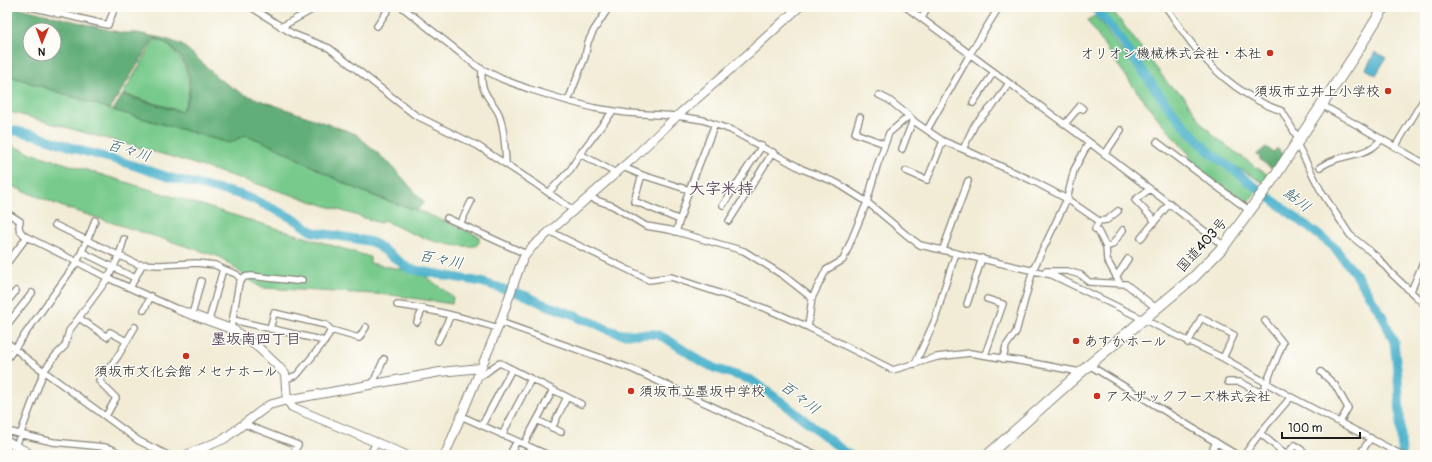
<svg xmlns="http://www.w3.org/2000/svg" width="1432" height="462" font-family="Pangolin,'Klee One',sans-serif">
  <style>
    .green { fill: #78ca8c; stroke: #4a7354 }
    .forest { fill: #62ae78; stroke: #3f654a; fill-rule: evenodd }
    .water { fill: #4db2cc; stroke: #346774 }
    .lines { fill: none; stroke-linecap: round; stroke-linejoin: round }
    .river { stroke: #4db2cc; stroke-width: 9 }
    .street-casing { stroke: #878479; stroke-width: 8 }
    .secondary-casing { stroke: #878479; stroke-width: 10 }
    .highway-casing { stroke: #878479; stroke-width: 12 }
    .street { stroke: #fff; stroke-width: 5.5 }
    .secondary { stroke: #fff; stroke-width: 8 }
    .highway { stroke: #fff; stroke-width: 10 }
    .poi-dot { fill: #c8321e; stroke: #fdfcf7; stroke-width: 1.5 }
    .labels { text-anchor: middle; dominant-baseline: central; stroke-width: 3; stroke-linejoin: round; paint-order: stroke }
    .poi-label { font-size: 14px; fill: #1c1c1c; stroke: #fdfcf7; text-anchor: start }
    .street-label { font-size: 14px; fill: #1c1c1c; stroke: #fdfcf7 }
    .water-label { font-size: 15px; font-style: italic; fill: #32606b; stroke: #fdfcf7 }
    .neighbourhood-label { font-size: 15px; font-weight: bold; fill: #58475b; stroke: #fdfcf7 }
    .quarter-label { font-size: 16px; font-weight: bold; fill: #58475b; stroke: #fdfcf7 }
  </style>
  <rect width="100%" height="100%" fill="#fdfcf7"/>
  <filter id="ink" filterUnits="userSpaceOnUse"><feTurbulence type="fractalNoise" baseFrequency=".025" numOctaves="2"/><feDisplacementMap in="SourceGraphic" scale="8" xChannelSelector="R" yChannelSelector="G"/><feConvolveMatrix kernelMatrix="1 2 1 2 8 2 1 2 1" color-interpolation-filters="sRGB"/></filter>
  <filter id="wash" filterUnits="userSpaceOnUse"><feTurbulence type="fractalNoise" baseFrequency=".012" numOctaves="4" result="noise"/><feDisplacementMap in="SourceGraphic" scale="16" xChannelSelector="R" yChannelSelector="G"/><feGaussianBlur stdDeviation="0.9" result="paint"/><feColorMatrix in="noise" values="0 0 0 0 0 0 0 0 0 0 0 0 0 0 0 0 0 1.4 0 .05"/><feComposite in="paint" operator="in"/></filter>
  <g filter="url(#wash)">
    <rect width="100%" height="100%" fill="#f2ecd6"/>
    <path class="green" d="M1098,7h12l60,79 13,9 19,28 13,14 42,31 13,8 -6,7 -46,-27 -18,-15 -22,-25 -19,-25z
      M1095,16l93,120 14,14 58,38 -14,16 -58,-43 2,-6c-39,-41 -71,-88 -103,-135z
      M155,39c28,8 45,48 26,72l-58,-17z
      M7,75l106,35 116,33 17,-8 24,9 73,39 38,16 44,14 54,23v6l-3,4c-33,2 -64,-11 -92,-26l-4,3 -211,-67 -162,-45z
      M7,144l27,10 336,103v6l35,7 20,6 28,21 -1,7 -60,-9 -131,-7 -41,-31 -157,-50 -56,-23z"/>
    <path class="forest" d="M7,7h9l106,26h15l29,6 16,6 12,10 25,24 24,15 113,40 34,30 34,38 -7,8c-26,-8 -51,-16 -75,-28 -32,-16 -62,-35 -96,-47l-17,8 -116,-33 10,-15 58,17c17,-21 9,-53 -13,-67 -5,-3 -9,-6 -14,-7l-44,71 -103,-34zM30,30h24v24h-24z
      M1266,147l7,5 4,-4 6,7 -4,9 -6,5 -13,-9v-3l-4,-2z"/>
    <path class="water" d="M1375,52l11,6 -10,17 -10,-6z"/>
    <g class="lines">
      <path class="river" d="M1094,7c10,12 20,24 29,36 27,39 53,78 88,110l122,93 24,30 25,39 12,27 4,36 4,77
        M7,129l28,6 48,16 37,10 48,16 47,12 20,4 15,5 32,15 17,9 14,10 55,9 6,2 36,26 71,13 46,14 16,8 34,12 3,3 10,2 17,8 14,5h35l11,5 32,21 15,8 37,12 31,22 59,47 10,6"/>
    </g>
  </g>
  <g filter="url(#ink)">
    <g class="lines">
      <g class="street-casing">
        <path id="street" d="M31,7l77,18 7,-18
          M251,7l42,27 36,14 86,67 63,31 58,38 37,26
          M402,7l76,60 24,12 27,10 39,12 26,7 33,5 50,3 26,4 28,10 71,39 35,14 30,19 42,35 11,8 132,30 171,83 68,39 111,58
          M906,7l183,135 135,104
          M1166,7c10,14 20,30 31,43 22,27 52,50 85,61l17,29
          M57,14l2,-7
          M922,19l5,-12
          M377,26l13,-19
          M281,27l36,-20
          M482,69c0,5 -1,13 1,18 3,12 14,19 17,30 5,15 5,31 6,47
          M879,95l10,5 20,16
          M568,101l17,-44 3,-15 6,-12 15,-23
          M973,103l21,-31
          M1322,105l103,59
          M613,111l-33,43 36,19
          M860,117l-5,16 30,11
          M1065,124l15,-18 3,3
          M927,130l43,-76 29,-47
          M1157,142l93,69
          M1297,144l24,47 29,44 27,22 15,17 33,31
          M1395,147l30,-50
          M902,149l11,-29
          M963,149l12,-25 22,-23 12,-18
          M1105,154l16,-24
          M623,167l19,8 47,15
          M1320,167c5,-3 11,-6 17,-8 18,-6 30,-4 45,-20
          M906,171l21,9 16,-39
          M642,175l-8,26 46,19
          M1150,189l-15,11 20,21
          M549,192l21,-22 10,-16
          M588,197l25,9 33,20 24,4 74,21 40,25 28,22
          M723,205l39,-59
          M7,213l13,8c-2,7 -1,10 5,15l52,26 -70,97
          M447,218l79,36
          M95,220l-3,9 -15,33 31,16 71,32
          M729,221l44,-69
          M1099,221l-4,8 3,2 8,16 1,13 13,23
          M460,224l11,-22
          M55,225l82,39 23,1 36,-2 19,2 8,4 -14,51
          M549,231l100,49 22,-3 96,32 41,18 85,43 44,-13 33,-4 68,11 42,8
          M676,232l13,-42 26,-66
          M1141,238l29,-35
          M1106,247l6,-2 11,-15
          M943,249l25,-68
          M82,252l53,26
          M7,263l20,-26
          M223,269l13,5 6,6
          M1046,271h21l14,4 8,7 37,2 30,24
          M1116,277l12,-18
          M130,288l12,-23
          M1411,291l14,-33
          M7,302l9,-11
          M967,304l15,-46
          M397,305c35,4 67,13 101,23
          M144,310l7,-14
          M192,315l9,-34
          M79,318l28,19 3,-5 16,9
          M233,320l92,21
          M417,322l6,-14
          M500,322l132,47 185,86
          M7,325l25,-32
          M808,327l4,-29 14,-28 17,-10 24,-58 10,-36 12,-33 20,-17 6,6 28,19 29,12 61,28 34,18 32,22 8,-1 11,-9
          M231,329l8,-46 5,-6 7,-1 45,5 6,-1
          M270,329l4,-16 52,12 5,5
          M438,341l13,-26
          M7,342l20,17 112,82 29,14
          M1188,343l13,-25 33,17 -11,23
          M985,355l18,-51 -16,-5
          M1003,359l3,-13 10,-14 17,-62 34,-71 7,-29 15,-28
          M915,364l20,-44 10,-34 11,-33
          M1089,365l148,90
          M1321,372l14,13 13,23 -8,14
          M478,377c9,-3 13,-10 22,-14l81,41
          M286,379l11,-4 28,-34 6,-11 28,8 7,-11
          M1228,382h12l17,9h6l20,-48 -18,-22
          M372,385l12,-26
          M106,416l10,-18 -17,-17 19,-25 17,-29
          M461,416l87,39
          M537,420l24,12
          M244,424l54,21 -6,10
          M482,425l30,-56
          M552,428l15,-31
          M7,431l46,11 51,5 8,2 11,6
          M1260,433l26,22 9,-10 13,10
          M502,435l29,-56
          M524,444l29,-54
          M16,446l28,-75 12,-16 9,-9 4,-15 39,-53 11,-22 5,-17
          M510,454l7,-13
          M370,455l6,-13
          M1210,455l6,-13
          M1244,455l16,-22 31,-36
          M1359,455l12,-17"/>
      </g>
      <g class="secondary-casing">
        <path id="secondary" d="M179,310l55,20 25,18 19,18 7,8 2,26 5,7 114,48
          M7,441l25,14
          M186,455l38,-16 45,-34 18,-5 153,-28 41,-4
          M445,455l56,-135 19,-54 4,-9 8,-10 100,-88 45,-43 72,-63 50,-46"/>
      </g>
      <g class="highway-casing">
        <path id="highway" d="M988,455l101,-90 105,-88 30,-31 51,-70 81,-123 28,-46"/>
      </g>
      <use href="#street" class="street"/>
      <use href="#secondary" class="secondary"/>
      <use href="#highway" class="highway"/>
    </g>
  </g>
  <g class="poi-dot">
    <circle cx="1270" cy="53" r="4"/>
    <circle cx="1388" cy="91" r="4"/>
    <circle cx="1076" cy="341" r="4"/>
    <circle cx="186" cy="356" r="4"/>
    <circle cx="631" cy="391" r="4"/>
    <circle cx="1097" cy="396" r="4"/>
  </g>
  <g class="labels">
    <g class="poi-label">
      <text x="1262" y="53" text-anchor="end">オリオン機械株式会社・本社</text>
      <text x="1380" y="91" text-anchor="end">須坂市立井上小学校</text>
      <text x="1084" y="341">あすかホール</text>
      <text x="186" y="371" text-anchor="middle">須坂市文化会館 メセナホール</text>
      <text x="639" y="391">須坂市立墨坂中学校</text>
      <text x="1105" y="396">アスザックフーズ株式会社</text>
    </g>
    <g class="street-label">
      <text transform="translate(1202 245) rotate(-48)">国道403号</text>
    </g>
    <g class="water-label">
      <text transform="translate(129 151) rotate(17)">百々川</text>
      <text transform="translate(1297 200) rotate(38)">鮎川</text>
      <text transform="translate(441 260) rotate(11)">百々川</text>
      <text transform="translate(800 398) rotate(37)">百々川</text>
    </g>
    <g class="neighbourhood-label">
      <text x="256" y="339">墨坂南四丁目</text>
    </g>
    <g class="quarter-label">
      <text x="721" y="189">大字米持</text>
    </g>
  </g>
  <rect width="1432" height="462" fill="none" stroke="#fdfcf7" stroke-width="24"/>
  <g transform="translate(42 42) rotate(181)"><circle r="19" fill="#fdfcf7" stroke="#a3a29f"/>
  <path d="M0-3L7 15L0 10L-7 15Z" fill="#c8321e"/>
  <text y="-6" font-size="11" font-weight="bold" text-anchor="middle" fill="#1c1c1c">N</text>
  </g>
  <path d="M1282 432v6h78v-6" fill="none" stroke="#1c1c1c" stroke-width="2"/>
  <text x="1288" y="432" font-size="12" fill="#1c1c1c" stroke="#fdfcf7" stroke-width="3" paint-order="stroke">100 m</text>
</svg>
